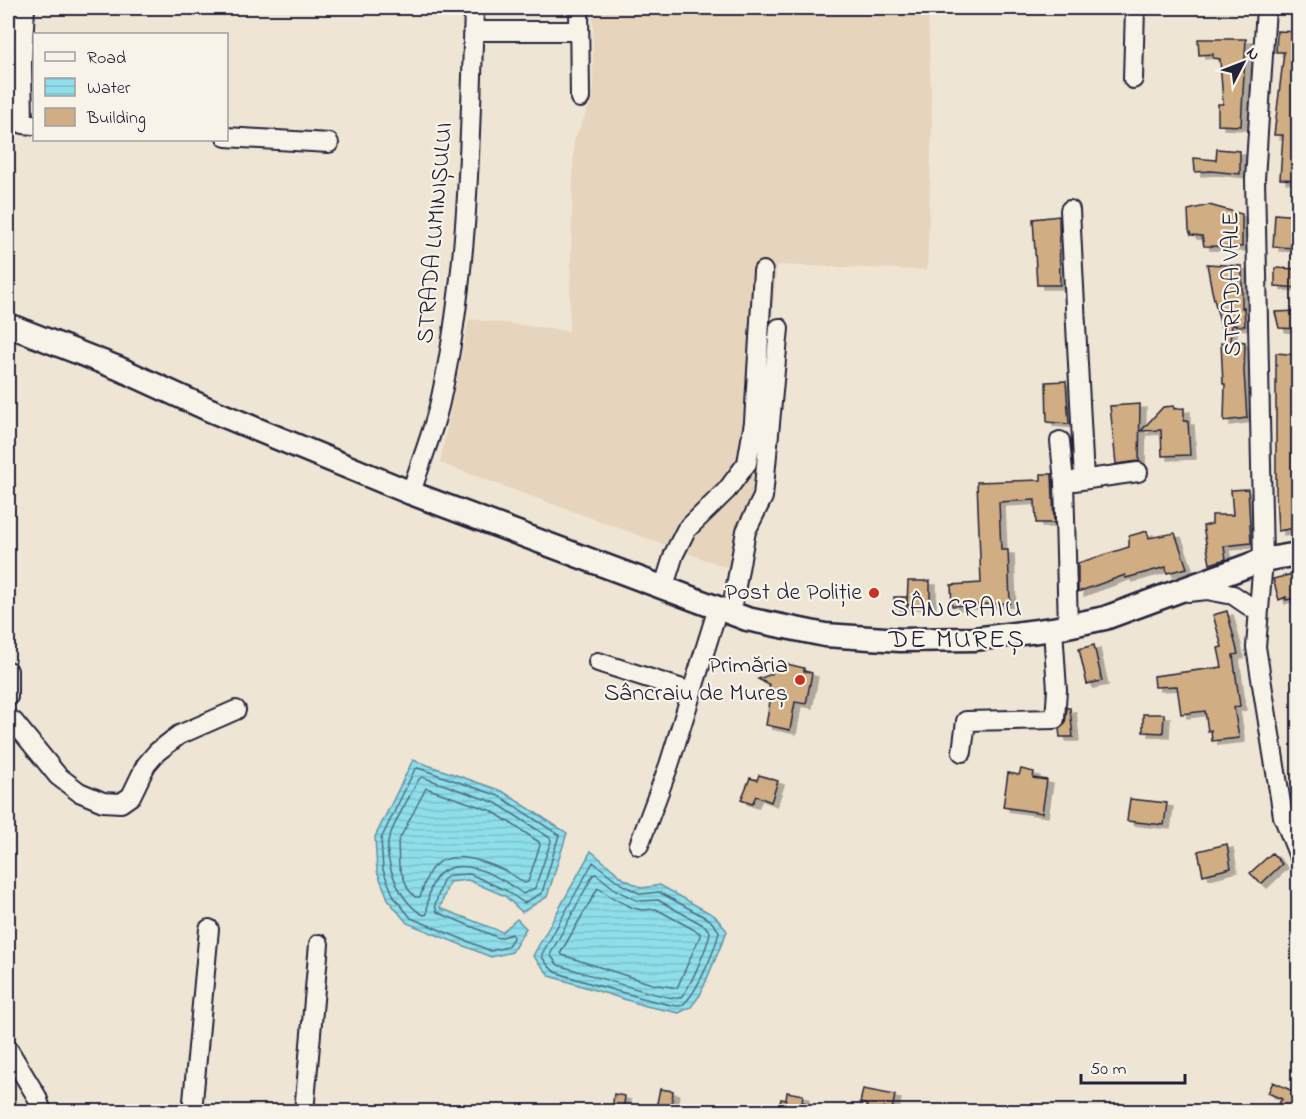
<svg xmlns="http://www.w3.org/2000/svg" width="1306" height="1119" font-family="'Indie Flower',sans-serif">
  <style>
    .built { fill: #e6d4bc }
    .water { fill: url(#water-rules); stroke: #6393a4; stroke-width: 1.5 }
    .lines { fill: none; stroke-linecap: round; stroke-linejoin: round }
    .shore { stroke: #4e6e81; stroke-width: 1.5 }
    .building { fill: #d1ad83; stroke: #22223b; stroke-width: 1.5; filter: url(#shadow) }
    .minor-casing { stroke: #22223b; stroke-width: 22 }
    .major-casing { stroke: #22223b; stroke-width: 27 }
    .minor { stroke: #f7f3e8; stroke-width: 18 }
    .major { stroke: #f7f3e8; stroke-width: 22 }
    .poi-dot { fill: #c8321e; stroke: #f7f3e8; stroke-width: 2 }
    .labels { text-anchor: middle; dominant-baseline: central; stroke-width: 4.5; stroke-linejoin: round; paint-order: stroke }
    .street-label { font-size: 24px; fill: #22223b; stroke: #f7f3e8 }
    .poi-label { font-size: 24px; fill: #22223b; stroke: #f7f3e8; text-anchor: end }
    .quarter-label { font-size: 27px; letter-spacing: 1.5px; fill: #22223b; stroke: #f7f3e8 }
  </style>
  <defs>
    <pattern id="water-rules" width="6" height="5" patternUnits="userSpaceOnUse" patternTransform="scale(1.5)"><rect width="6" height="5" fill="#8fdfea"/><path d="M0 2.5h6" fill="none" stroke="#7bbfca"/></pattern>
    <filter id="shadow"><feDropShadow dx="6" dy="4" stdDeviation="0" flood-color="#0004"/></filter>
  </defs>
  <rect width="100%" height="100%" fill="#efe5d4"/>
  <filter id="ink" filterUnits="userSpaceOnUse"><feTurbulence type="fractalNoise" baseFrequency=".0167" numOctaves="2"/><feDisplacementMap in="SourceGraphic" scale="12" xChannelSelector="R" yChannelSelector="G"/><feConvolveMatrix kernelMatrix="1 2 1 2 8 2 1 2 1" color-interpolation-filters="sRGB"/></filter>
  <g filter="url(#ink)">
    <path class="built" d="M593,8h335l4,116 -5,146 -150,-5 -21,228 -13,19 -9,58 -294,-107 29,-144 100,12 5,-190 19,-44z"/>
    <path class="water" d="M413,760l89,31 65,42 -20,64 -25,15 -17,-16 -37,-16 -19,2 -9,26 62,24 15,-13 9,9 -14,24 -21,5 -84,-34 -18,-22 -12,-30 -2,-34z
      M591,851l33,28 18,9 18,-3 55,31 12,15 -27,64 -9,12 -12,6 -33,-7 -96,-30 -17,-20z"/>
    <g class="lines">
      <path class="shore" d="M418,768l81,28 60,39 -17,58 -18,10 -17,-12 -37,-17 -20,1 -7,5 -8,25 2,7 62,26 13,-4 1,4 -6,9 -16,4 -80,-33 -17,-21 -11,-27 -2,-31 34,-70z
        M422,777l74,26 54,35 1,3 -16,47 -12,6c-37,-29 -95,-51 -96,20l-3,1c-22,-9 -42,-53 -35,-77 7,-20 20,-40 30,-59z
        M426,788l66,23 47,31 1,3 -12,37 -4,1c-19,-16 -71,-38 -91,-16 -7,7 -9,20 -13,30h-5l-7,-8 -9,-23 -1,-24z
        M593,862l28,22 20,10 18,-2 51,28 9,11c-1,13 -26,73 -40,75 -9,1 -117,-30 -125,-35 -5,-3 -9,-10 -12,-14v-3z
        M596,874l20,16 20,10 6,1 16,-1 47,26 5,6c-1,10 -22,63 -31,66 -12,3 -103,-28 -121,-33l-7,-9v-3l42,-78z
        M598,888l15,10 20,10 9,2 14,-1 44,24v3l-23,52 -25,-4 -90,-29 -1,-3z"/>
    </g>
    <path class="building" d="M1277,31l22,1v148l-19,-1 3,-44h-9l10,-83h-8z
      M1198,39h48l-5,87 -23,-1v-21h5l-3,-45 -7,-1v-4l-14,1z
      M1217,149l23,2v23l-29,-3 -16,1 -1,-14 22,2z
      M1209,205l33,9v33l-38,-1 -2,-10 -11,-1 -2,-5 -1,-20z
      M1275,214l24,2v32l-26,-1z
      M1059,216l1,69h-23l-4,-66z
      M1207,264l35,2v42l2,-1 1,19 -13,-1 -2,15 15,2 -1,30 3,46 -23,3 1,-37h-2l-2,-41 4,-1 -13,-51z
      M1275,268l24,1v19l-24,-2z
      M1299,311v18l-20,-1 -4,-16z
      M1276,353l23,2v61h-6l6,23v67l-4,1 -1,21 -16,3 -2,-38z
      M1066,381l3,43 -22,-2 -1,-40z
      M1140,404l-1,57 -23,3 -6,-58z
      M1174,406v3l10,-1v13h4l2,34 -28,1 -1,-26 -20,1 22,-24z
      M1041,474h11l2,49h-18l-1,-23 -36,2 2,48h7l2,53 -58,3 -1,-21 30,-2 -4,-101 64,-2z
      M1248,489l3,54 -27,3 2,13 -16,5 -7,-38 9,-2v-9h21l-2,-25z
      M1147,531l2,7 26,-5 12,35 -20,5 -1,-6 -40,11 -1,-3 -47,17v-29l51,-16v-11z
      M1297,573l2,24 -13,3v-3l-7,3 -6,-21z
      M908,581h22v24h-23z
      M894,597h13v11h-13z
      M1227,611l11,43 -5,1 7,51 -6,1 5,31 -27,3 -1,-11 -3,1 -3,-20 -24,3 -4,-28 -22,1 -1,-11 68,-9 -4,-19 4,-1 -9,-32z
      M1094,645l8,36 -15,3 -8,-35z
      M787,664l17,4v3l8,2 -6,31 -11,-2 -5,28 -24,-5 6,-35 -3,-1 1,-4 -12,-6 14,-5 2,-8 12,2z
      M1067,708h3l3,29h-13l-1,-8 6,-5z
      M1143,714h21l-1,19 -20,-1z
      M1021,769l13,3 -1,6 14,2 -5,33 -39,-6 5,-34 11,2z
      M759,775l19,6 -7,21 -15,-6 -4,8 -11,-4 9,-22 7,2z
      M1130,799l37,4 -3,22 -37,-4z
      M1227,844l4,24 -28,7 -5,-24z
      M1272,853l10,11 -21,20 -11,-11z
      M1273,1082l26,12v18h-6l-15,-7 4,-6 -14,-6z
      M660,1089l13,2 -2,21h-16z
      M863,1089l32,6 -3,15 -9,-2v3l-17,-3 1,-3 -7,-2z
      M787,1092l16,3 -1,7 20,6v4h-44l3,-13 5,1z
      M614,1094l11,2 -2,16h-11z"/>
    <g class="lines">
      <g class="minor-casing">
        <path id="minor" d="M579,8l1,90
          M1266,8l-11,171 8,381 -7,87 27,169 15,38
          M473,31h105
          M8,61l14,1 3,-54
          M22,62l1,62 11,1
          M1133,79l2,-71
          M226,137l103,6
          M1070,210l14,269
          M1060,441l4,41 4,144
          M1074,481l64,-9
          M411,493c9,-30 22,-60 29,-91 29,-130 30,-262 34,-394
          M663,589l11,-35 12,-24 41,-40 20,-27 7,-41 9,-151
          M1188,592l19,-2 26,5 25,17
          M731,613l15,-82 17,-34 16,-169
          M598,662l94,30
          M8,671v26
          M8,718l6,4 44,54 21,16 24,10 18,1 10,-7 15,-31 11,-13 22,-17 57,-25
          M962,752l4,-31 89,-2 2,-29 -4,-61
          M639,845l30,-80 49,-157
          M8,1049l29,48 5,15
          M192,1112l17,-183
          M304,1112l15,-168"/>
      </g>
      <g class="major-casing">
        <path id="major" d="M8,325l110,43 92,42 201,83 336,126 78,16 75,5 74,-1 79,-10 52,-11 158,-58 35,-6"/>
      </g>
      <use href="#minor" class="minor"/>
      <use href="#major" class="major"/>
    </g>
  </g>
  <g class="poi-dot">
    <circle cx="874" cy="593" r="6"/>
    <circle cx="800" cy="680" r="6"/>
  </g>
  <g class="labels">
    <g class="street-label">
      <text transform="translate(436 233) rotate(-85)">STRADA LUMINIȘULUI</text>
      <text transform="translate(1233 284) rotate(-91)">STRADA VALE</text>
    </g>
    <g class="poi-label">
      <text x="862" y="593">Post de Poliție</text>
      <text x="788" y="666">Primăria<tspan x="788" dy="28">Sâncraiu de Mureș</tspan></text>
    </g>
    <g class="quarter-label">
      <text x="957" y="609">SÂNCRAIU<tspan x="957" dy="31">DE MUREȘ</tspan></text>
    </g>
  </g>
  <rect width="1306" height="1119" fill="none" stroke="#f7f3e8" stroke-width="30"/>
  <rect x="15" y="15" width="1276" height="1089" fill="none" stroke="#22223b" stroke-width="2" filter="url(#ink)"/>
  <rect x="33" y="33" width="195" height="108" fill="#f7f3e8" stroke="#a29fa3" stroke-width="1.5"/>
  <rect x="45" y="52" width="30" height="9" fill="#f7f3e8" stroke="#a29fa3" stroke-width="1.5"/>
  <text x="87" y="63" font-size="18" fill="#22223b">Road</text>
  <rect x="45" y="78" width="30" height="18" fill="url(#water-rules)" stroke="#a29fa3" stroke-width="1.5"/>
  <text x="87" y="93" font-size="18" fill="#22223b">Water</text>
  <rect x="45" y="108" width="30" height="18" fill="#d1ad83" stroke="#a29fa3" stroke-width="1.5"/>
  <text x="87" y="123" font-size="18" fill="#22223b">Building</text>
  <g transform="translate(1243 63) rotate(48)" stroke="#f7f3e8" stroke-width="4.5" paint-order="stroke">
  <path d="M0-4.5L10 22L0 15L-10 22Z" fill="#22223b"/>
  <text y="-9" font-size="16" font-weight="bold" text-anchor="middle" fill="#22223b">N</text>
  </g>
  <path d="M1081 1074v9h104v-9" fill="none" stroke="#22223b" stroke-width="3"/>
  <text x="1090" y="1074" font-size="18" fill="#22223b" stroke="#f7f3e8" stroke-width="4.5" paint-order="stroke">50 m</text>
</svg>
